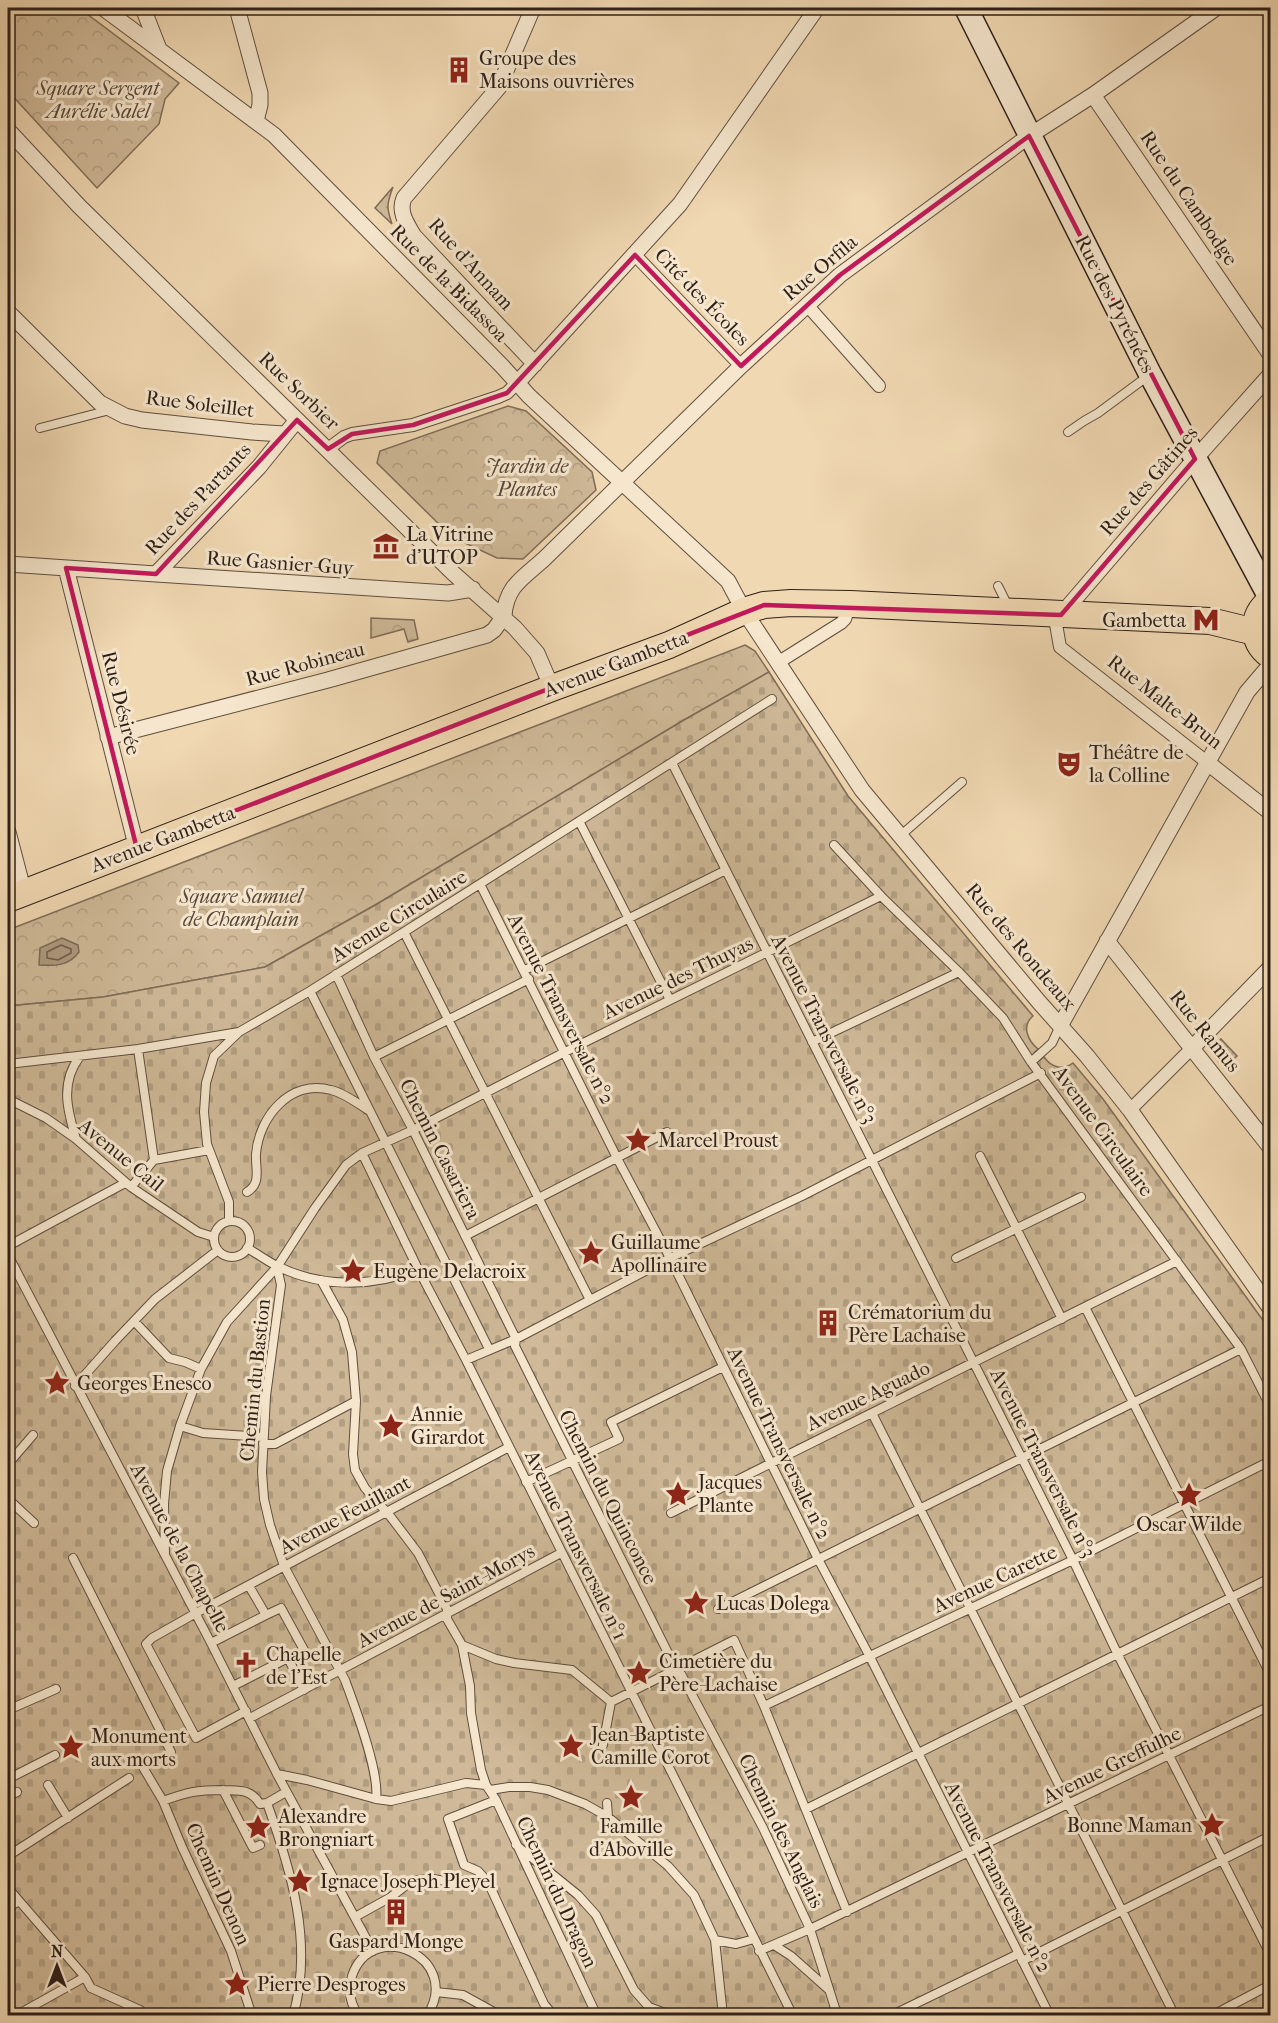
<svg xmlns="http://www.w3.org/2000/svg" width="1278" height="2023" font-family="'IM FELL French Canon',serif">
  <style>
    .grass { fill: url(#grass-dots); stroke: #7f6c58; stroke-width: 1.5 }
    .forest { fill: url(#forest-crowns); stroke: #7f6c58; stroke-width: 1.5 }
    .cemetery { fill: url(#cemetery-stones); stroke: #7f6c58; stroke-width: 1.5 }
    .water { fill: #ae997e; stroke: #7b6956; stroke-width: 1.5 }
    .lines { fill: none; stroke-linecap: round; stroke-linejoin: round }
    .shore { stroke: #6e5c4c; stroke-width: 1.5 }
    .service-casing { stroke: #5f4e3f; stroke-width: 10 }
    .pedestrian-casing { stroke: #5f4e3f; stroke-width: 14 }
    .minor-casing { stroke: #5f4e3f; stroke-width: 17 }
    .secondary-casing { stroke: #2f2019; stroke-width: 25 }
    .primary-casing { stroke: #2f2019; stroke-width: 28 }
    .service { stroke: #f5e6cd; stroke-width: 8 }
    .pedestrian { stroke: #f5e6cd; stroke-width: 12 }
    .minor { stroke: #f5e6cd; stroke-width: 15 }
    .secondary { stroke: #f5e6cd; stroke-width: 22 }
    .primary { stroke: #f0d8b2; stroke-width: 26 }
    .marked { fill: none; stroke: #c2185b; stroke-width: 4.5; stroke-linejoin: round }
    .labels { text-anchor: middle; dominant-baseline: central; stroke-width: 6; stroke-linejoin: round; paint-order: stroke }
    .poi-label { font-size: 20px; fill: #2f2019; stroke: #f5e6cd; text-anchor: start }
    .park-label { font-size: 20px; font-style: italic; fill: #574639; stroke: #f5e6cd }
    .street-label { font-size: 20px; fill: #2f2019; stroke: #f5e6cd }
  </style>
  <defs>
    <pattern id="grass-dots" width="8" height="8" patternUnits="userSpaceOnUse" patternTransform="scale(1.5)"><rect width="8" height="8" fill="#cfb998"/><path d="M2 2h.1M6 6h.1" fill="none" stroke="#b29f82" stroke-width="1.8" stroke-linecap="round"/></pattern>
    <pattern id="forest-crowns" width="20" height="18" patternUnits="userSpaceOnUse" patternTransform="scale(1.5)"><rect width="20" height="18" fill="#cfb998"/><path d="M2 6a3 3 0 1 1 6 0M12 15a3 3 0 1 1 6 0" fill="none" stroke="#b29f82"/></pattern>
    <pattern id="cemetery-stones" width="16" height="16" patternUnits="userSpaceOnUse" patternTransform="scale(1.5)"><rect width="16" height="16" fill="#cfb998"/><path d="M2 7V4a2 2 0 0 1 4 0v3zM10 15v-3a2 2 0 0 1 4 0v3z" fill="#b29f82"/></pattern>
  </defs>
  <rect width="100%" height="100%" fill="#f0d8b2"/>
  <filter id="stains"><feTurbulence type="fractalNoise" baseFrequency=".00333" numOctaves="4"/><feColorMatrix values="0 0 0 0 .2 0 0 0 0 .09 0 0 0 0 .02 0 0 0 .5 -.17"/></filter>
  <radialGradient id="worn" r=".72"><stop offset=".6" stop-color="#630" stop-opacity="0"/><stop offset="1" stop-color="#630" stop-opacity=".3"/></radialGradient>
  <path class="grass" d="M393,187c-6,16 -7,20 -1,37l-17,-16z
    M1221,1039l16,17 -13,12 -9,-11 1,-12z"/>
  <path class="forest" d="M8,8h71l100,75 -14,16 -6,25 -62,64 -89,-97z
    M508,406l18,5 66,61 4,18 -73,69 -26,-1 -45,-21 -75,-74 3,-12z
    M371,618l43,2 4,19 -10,3 -4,-13 -33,9z
    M745,645l10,6 14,21 -85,48 -307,184 -112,63 -162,30 -95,9v-76z"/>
  <path class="cemetery" d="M769,672l79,124 185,220c-12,10 -5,25 5,33l-4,4 6,7 4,-3c7,10 18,14 29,6l30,36 167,231v685h-1262v-1009l95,-9 162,-30 112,-63 307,-184z"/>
  <path class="water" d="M62,938l16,7 1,7c-10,14 -24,14 -40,13l1,-17z"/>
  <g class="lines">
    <path class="shore" d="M61,945l10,4v4l-13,7 -11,-2v-6z"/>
    <g class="service-casing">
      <path id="service" d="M40,428l70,-18
        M1068,432l16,-11 14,-8 50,-37
        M998,586l8,16
        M672,763l401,797 45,95 152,299
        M579,821l91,179
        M900,836l62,-54
        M480,884l137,274 53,100 148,301 52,98 180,359
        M881,896l78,76 44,46 28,44 210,287 29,57
        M404,932l186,368
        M525,970l201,-100
        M336,974l38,83 39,73 103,209 -1,7 161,323 5,5 82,154 47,101 25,79 5,8
        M310,991l179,358
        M812,1042l147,-70
        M138,1049l16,111 55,-10
        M374,1057l155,-78
        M1031,1062l21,-19 8,-17
        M8,1064l130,-15 101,-17 71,-41 94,-59 368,-233
        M8,1099l38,19 30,21 55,48 67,45 16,5
        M76,1139c-9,-30 -16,-56 4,-83
        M362,1153l56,116 48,91 327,656
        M980,1156l82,163
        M131,1187l23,-27
        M247,1192c15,-9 8,-24 9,-38 3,-37 34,-75 75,-64 13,3 26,13 37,20
        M229,1221v-19l-22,-58 -3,-32 2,-29 8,-27 24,-23
        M214 1239a18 18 0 1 1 36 0a18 18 0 1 1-36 0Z
        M465,1236l202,-104
        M8,1246l117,-63
        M247,1248c11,6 21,14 32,19 44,21 95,20 139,2
        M8,1255l203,388 66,131 96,177
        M956,1258l125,-61
        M277,1267l4,18 -15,111 -4,76 2,27 6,26 14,41 61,114c10,27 35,93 31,119
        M321,1280l22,40 9,32 4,49 -3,53 2,16 10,18 25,28 28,37 29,56v10l15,26 8,41 1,27 10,57 5,15 10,15 101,216
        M1085,1307l185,367
        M134,1321l35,37 16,4 16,7
        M466,1360l50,-21 154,-81 132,-62 239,-123
        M75,1386l40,-45 40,-42 63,-49
        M872,1413l303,603
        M180,1426l23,7 60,4
        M263,1444h12l81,-43
        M8,1464l25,-29
        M526,1482l93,-43 -8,-17 112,-55
        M8,1499l26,24
        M671,1513l506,-252
        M165,1553l-1,-49 3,-33 13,-45 21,-57 26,-47 50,-55 38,-59 31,-43 16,-12 51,-23 152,-78 316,-156 -47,-51
        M73,1558l98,194
        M249,1586l17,29 15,-7 23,42 -16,8 16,32
        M718,1609l523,-260
        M211,1643l55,-28
        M462,1645l34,14 18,4 58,7 39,32
        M233,1686l55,-28
        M611,1702l123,-62 30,66 83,206
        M764,1706l309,-146 197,-99
        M8,1710l48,-21
        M246,1711l-50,27 -50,-94 6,-6 44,-25 313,-166
        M250,1718l311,-165
        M603,1745l8,-43
        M144,1769l19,32 19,46 49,104 21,65
        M277,1774l30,6 69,19 15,2 75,-18 20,2
        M8,1779l47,-24
        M48,1785l20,33
        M223,1790l30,58 7,-3
        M490,1790l19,-3h21l18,3 37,14 23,13 60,49 26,29 21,45 8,76
        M8,1796l9,-4
        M496,1800l-48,19 16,46 14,6 10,11 56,122 10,12
        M163,1801c25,-9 33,-11 60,-11 16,1 27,-2 37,14l7,-1 19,-11
        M267,1803c24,67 47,141 26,213
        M607,1803l1,14
        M806,1809l464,-231
        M516,1845l62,50 18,20 38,75 15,17 24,9
        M8,1856l121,-78
        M8,1888l77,89 6,11 49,22 7,6
        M8,1908l11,-7
        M355,1917l36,-20 19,-15 8,-2 15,-1 24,4
        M715,1940l21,4 18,-5
        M774,1945l17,11 37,33
        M759,1951l51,-22 460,-223
        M1022,1961l248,-125
        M436,1992l27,3 38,21
        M15,2016l70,-39
        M359,2016c-9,-12 -11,-26 -7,-40 20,-59 112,-19 75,40
        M890,2016l128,-62
        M1211,2016l59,-31"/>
    </g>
    <g class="pedestrian-casing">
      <path id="pedestrian" d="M635,255l106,111
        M807,305l72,81
        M328,449l16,-12 8,-3 61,-9 85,-28 9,-4 11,-11
        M1061,615l-5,9 4,23 148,116
        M779,662l62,-39 4,-4 5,-15
        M1130,1110l62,-62"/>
    </g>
    <g class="minor-casing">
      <path id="minor" d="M103,8l171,127 228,231 27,30 199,185 16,30 118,179 177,212 48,54 43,54 140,198
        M143,8l16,41
        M237,8l23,85v12l-4,16
        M533,8l-34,79 -95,111c-6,14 3,26 10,38l121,128
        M1093,95l177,259
        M8,130l71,76 374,367 62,55 22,25 15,35
        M8,312l92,91 25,13 17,4 110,12 32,2
        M518,382l162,-178 137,-196
        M8,564l148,10 103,-107 38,-47
        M66,568l71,281
        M156,574l292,19 25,-4
        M1061,615l134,-156 75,-84
        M504,616c2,-30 19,-38 40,-57l197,-193 99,-91 189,-139 64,-41 123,-87
        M108,737l220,-57 159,-45 7,-5 10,-14
        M1208,763l62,49
        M8,832l16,61
        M1107,941l163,206
        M1060,1026l187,-334 23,-27
        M1192,1048l78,-80"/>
    </g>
    <g class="secondary-casing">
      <path id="secondary" d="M966,8l184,366 120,224"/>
    </g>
    <g class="primary-casing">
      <path id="primary" d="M1270,601c-19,15 -19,40 0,54
        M8,899l544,-211 117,-43 75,-34 20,-6 27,-2 59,1 360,17 45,11"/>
    </g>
    <use href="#service" class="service"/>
    <use href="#pedestrian" class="pedestrian"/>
    <use href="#minor" class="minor"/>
    <use href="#secondary" class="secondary"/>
    <use href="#primary" class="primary"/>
  </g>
  <path class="marked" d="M1029,136l166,323 -134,156 -297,-10 -627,244 -71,-281 90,6 141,-154 31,29 24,-15 61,-9 94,-32 128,-138 106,111 99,-91z"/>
  <defs>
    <g id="building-bare" transform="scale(2.07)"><path d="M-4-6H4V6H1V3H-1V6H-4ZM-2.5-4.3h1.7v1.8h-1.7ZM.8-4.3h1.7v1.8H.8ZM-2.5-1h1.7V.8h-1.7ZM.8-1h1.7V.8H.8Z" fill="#8f2418" stroke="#f5e6cd" stroke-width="2.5" paint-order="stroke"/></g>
    <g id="museum-bare" transform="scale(2.07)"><path d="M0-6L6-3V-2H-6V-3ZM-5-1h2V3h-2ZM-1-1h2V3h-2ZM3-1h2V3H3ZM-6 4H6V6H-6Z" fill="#8f2418" stroke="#f5e6cd" stroke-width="2.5" paint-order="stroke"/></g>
    <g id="metro-bare" transform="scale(2.07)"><path d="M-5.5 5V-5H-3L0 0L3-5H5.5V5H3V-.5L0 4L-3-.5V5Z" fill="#8f2418" stroke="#f5e6cd" stroke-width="2.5" paint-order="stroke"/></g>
    <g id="theatre-bare" transform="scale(2.07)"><path d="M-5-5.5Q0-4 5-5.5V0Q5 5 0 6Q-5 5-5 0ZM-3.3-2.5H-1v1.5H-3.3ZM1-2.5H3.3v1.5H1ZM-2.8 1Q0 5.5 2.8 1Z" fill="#8f2418" stroke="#f5e6cd" stroke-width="2.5" paint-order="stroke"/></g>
    <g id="sight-bare" transform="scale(2.07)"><path d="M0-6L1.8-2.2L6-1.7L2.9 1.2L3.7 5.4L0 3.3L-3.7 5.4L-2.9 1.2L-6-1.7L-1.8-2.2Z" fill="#8f2418" stroke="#f5e6cd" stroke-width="2.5" paint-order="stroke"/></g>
    <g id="church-bare" transform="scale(2.07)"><path d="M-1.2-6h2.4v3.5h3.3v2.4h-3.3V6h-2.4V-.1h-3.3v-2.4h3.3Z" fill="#8f2418" stroke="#f5e6cd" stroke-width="2.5" paint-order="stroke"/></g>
  </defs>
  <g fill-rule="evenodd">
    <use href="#building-bare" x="459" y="70"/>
    <use href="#museum-bare" x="386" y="546"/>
    <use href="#metro-bare" x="1206" y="620"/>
    <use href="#theatre-bare" x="1069" y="764"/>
    <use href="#sight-bare" x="638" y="1140"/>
    <use href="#sight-bare" x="591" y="1253"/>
    <use href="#sight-bare" x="353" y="1271"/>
    <use href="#building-bare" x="828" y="1323"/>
    <use href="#sight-bare" x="57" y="1383"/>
    <use href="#sight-bare" x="391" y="1426"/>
    <use href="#sight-bare" x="678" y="1494"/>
    <use href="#sight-bare" x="1189" y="1495"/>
    <use href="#sight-bare" x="696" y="1603"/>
    <use href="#church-bare" x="246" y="1665"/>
    <use href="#sight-bare" x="639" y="1673"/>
    <use href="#sight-bare" x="571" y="1746"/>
    <use href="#sight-bare" x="71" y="1747"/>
    <use href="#sight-bare" x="631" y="1797"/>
    <use href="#sight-bare" x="1212" y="1825"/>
    <use href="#sight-bare" x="258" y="1827"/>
    <use href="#sight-bare" x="300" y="1881"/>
    <use href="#building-bare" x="396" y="1912"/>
    <use href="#sight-bare" x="237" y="1984"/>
  </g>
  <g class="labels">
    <g class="poi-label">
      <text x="479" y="58">Groupe des<tspan x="479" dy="23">Maisons ouvrières</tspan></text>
      <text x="406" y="534">La Vitrine<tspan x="406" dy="23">d'UTOP</tspan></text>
      <text x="1186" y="620" text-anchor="end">Gambetta</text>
      <text x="1089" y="752">Théâtre de<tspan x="1089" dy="23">la Colline</tspan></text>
      <text x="658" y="1140">Marcel Proust</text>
      <text x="611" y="1242">Guillaume<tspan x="611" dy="23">Apollinaire</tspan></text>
      <text x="373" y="1271">Eugène Delacroix</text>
      <text x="848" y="1312">Crématorium du<tspan x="848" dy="23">Père Lachaise</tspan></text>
      <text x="77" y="1383">Georges Enesco</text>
      <text x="411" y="1414">Annie<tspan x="411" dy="23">Girardot</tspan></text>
      <text x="698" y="1482">Jacques<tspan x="698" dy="23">Plante</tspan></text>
      <text x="1189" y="1524" text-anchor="middle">Oscar Wilde</text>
      <text x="716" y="1603">Lucas Dolega</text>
      <text x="266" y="1654">Chapelle<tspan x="266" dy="23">de l'Est</tspan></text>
      <text x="659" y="1661">Cimetière du<tspan x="659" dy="23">Père-Lachaise</tspan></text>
      <text x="591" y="1734">Jean-Baptiste<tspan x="591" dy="23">Camille Corot</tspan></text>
      <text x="91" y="1736">Monument<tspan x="91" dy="23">aux morts</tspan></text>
      <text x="278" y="1816">Alexandre<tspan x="278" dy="23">Brongniart</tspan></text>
      <text x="1192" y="1825" text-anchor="end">Bonne Maman</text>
      <text x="631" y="1826" text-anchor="middle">Famille<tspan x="631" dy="23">d'Aboville</tspan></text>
      <text x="320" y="1881">Ignace Joseph Pleyel</text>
      <text x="396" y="1941" text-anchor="middle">Gaspard Monge</text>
      <text x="257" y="1984">Pierre Desproges</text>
    </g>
    <g class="park-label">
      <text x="98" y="88">Square Sergent<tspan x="98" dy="23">Aurélie Salel</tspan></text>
      <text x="527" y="466">Jardin de<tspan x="527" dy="23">Plantes</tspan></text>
      <text x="241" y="896">Square Samuel<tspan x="241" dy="23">de Champlain</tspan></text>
    </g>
    <g class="street-label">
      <text transform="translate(1189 198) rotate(56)">Rue du Cambodge</text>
      <text transform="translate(471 264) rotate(48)">Rue d'Annam</text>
      <text transform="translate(820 268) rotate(-40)">Rue Orfila</text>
      <text transform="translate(449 283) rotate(45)">Rue de la Bidassoa</text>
      <text transform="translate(702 297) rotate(46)">Cité des Écoles</text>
      <text transform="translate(1115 304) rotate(63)">Rue des Pyrénées</text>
      <text transform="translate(299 391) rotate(44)">Rue Sorbier</text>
      <text transform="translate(200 404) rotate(7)">Rue Soleillet</text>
      <text transform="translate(1149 481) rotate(-49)">Rue des Gâtines</text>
      <text transform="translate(198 499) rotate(-47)">Rue des Partants</text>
      <text transform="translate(280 563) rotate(4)">Rue Gasnier-Guy</text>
      <text transform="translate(305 664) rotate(-15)">Rue Robineau</text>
      <text transform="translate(616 664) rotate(-21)">Avenue Gambetta</text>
      <text transform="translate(1165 702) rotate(38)">Rue Malte-Brun</text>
      <text transform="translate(121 703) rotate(76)">Rue Désirée</text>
      <text transform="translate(163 839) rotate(-21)">Avenue Gambetta</text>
      <text transform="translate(399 916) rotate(-32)">Avenue Circulaire</text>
      <text transform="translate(1021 947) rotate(50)">Rue des Rondeaux</text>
      <text transform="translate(678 978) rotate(-26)">Avenue des Thuyas</text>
      <text transform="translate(561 1009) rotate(63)">Avenue Transversale n°2</text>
      <text transform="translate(824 1029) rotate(63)">Avenue Transversale n°3</text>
      <text transform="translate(1205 1031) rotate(51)">Rue Ramus</text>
      <text transform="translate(1103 1131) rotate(54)">Avenue Circulaire</text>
      <text transform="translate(440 1149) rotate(63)">Chemin Casariera</text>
      <text transform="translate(121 1155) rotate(39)">Avenue Cail</text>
      <text transform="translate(255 1380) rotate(-84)">Chemin du Bastion</text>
      <text transform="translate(868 1396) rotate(-26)">Avenue Aguado</text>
      <text transform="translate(779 1443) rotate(64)">Avenue Transversale n°2</text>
      <text transform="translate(1043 1463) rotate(63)">Avenue Transversale n°3</text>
      <text transform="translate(608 1497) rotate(63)">Chemin du Quinconce</text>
      <text transform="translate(345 1515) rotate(-28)">Avenue Feuillant</text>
      <text transform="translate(576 1545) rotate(64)">Avenue Transversale n°1</text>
      <text transform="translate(180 1548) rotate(62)">Avenue de la Chapelle</text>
      <text transform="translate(995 1579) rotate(-25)">Avenue Carette</text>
      <text transform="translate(446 1596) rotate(-28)">Avenue de Saint-Morys</text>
      <text transform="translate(1112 1765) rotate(-26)">Avenue Greffulhe</text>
      <text transform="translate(781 1831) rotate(64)">Chemin des Anglais</text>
      <text transform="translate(998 1877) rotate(63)">Avenue Transversale n°2</text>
      <text transform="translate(218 1884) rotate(66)">Chemin Denon</text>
      <text transform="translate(557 1892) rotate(65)">Chemin du Dragon</text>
    </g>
  </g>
  <rect width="1278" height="2023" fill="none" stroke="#f0d8b2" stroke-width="30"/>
  <rect x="9" y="9" width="1260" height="2005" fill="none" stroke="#2f2019" stroke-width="3"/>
  <rect x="15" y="15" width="1248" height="1993" fill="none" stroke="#2f2019" stroke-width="1.5"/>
  <g transform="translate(57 1966)" stroke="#f5e6cd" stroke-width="4.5" paint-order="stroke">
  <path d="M0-4.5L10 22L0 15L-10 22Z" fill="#2f2019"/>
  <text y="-9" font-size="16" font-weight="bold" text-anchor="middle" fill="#2f2019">N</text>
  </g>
  <rect width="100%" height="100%" filter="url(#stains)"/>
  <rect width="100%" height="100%" fill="url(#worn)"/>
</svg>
